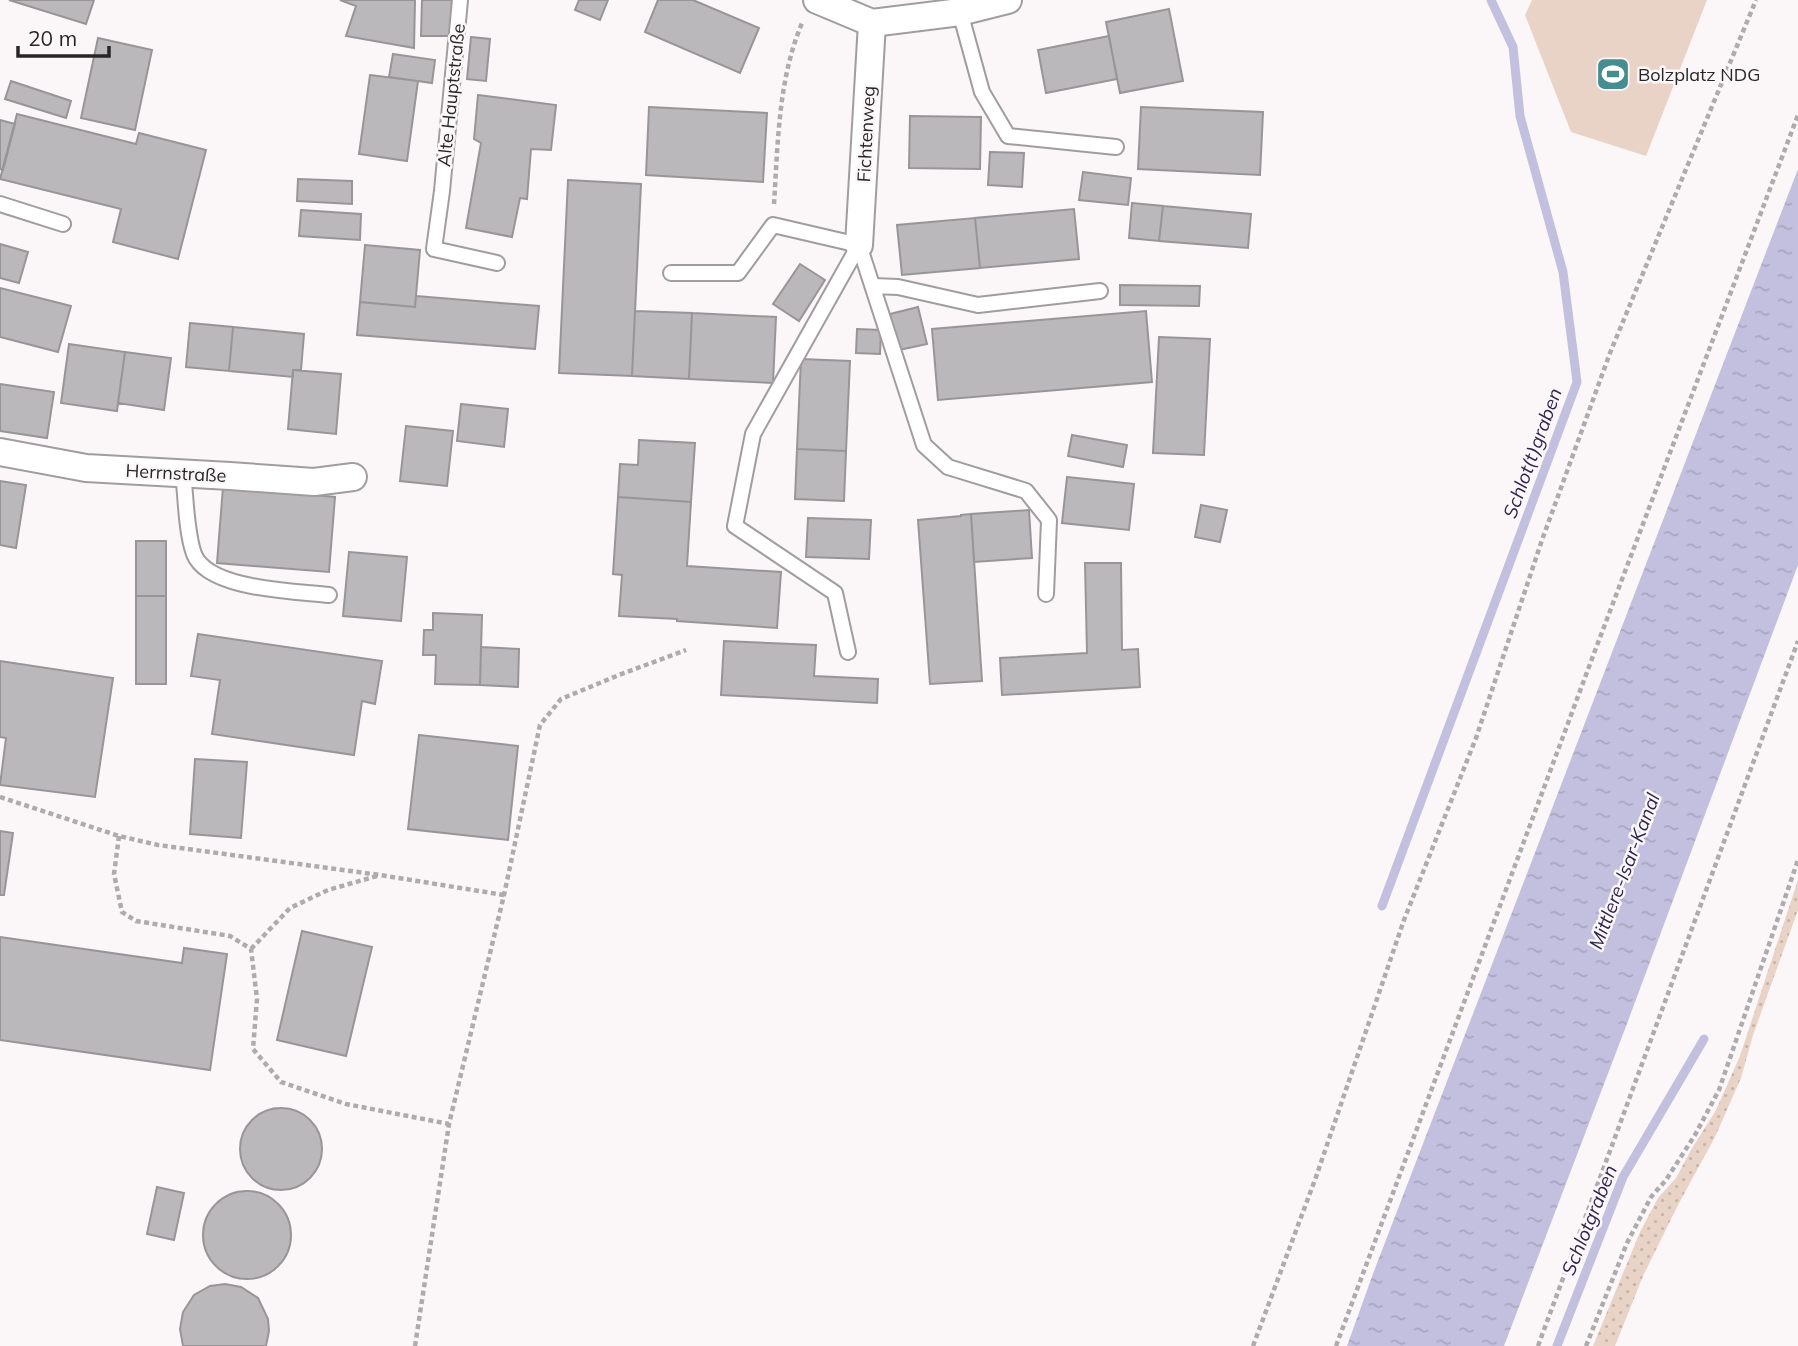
<svg xmlns="http://www.w3.org/2000/svg" width="1798" height="1346" font-family="Mulish,sans-serif">
  <style>
    .grass { fill: url(#grass-dots) }
    .park { fill: #e8d3c6 }
    .water { fill: url(#water-ripples) }
    .lines { fill: none; stroke-linecap: round; stroke-linejoin: round }
    .stream { stroke: #c3c0df; stroke-width: 9 }
    .building { fill: #bbb8bc; stroke: #989598; stroke-width: 2 }
    .lane-casing { stroke: #a19d9f; stroke-width: 18 }
    .street-casing { stroke: #a19d9f; stroke-width: 30 }
    .path { stroke: #aeabac; stroke-width: 4.5; stroke-dasharray: 5 3.5; stroke-linecap: butt }
    .lane { stroke: #fff; stroke-width: 14 }
    .street { stroke: #fff; stroke-width: 26 }
    .labels { text-anchor: middle; dominant-baseline: central; stroke-width: 5; stroke-linejoin: round; paint-order: stroke }
    .poi-label { font-size: 18px; fill: #272626; stroke: #fbf7f8; text-anchor: start }
    .street-label { font-size: 18px; fill: #272626; stroke: #fbf7f8 }
    .water-label { font-size: 19px; font-style: italic; fill: #2d254e; stroke: #fbf7f8 }
  </style>
  <defs>
    <pattern id="grass-dots" width="8" height="8" patternUnits="userSpaceOnUse" patternTransform="scale(1.75)"><rect width="8" height="8" fill="#e8d3c6"/><path d="M2 2h.1M6 6h.1" fill="none" stroke="#c7b5aa" stroke-width="1.8" stroke-linecap="round"/></pattern>
    <pattern id="water-ripples" width="26" height="14" patternUnits="userSpaceOnUse" patternTransform="scale(1.75)"><rect width="26" height="14" fill="#c3c0df"/><path d="M2 4q2-2 4 0t4 0M15 11q2-2 4 0t4 0" fill="none" stroke="#a8a5bf"/></pattern>
  </defs>
  <rect width="100%" height="100%" fill="#fbf7f8"/>
  <path class="grass" d="M1798,880v30l-45,125 -12,43 -26,59 -37,68 -35,71 -28,70h-22l47,-114 18,-34 18,-20 15,-28 25,-40 24,-54z"/>
  <path class="park" d="M1532,0h175l-61,156 -75,-24 -46,-117z"/>
  <path class="water" d="M1798,169v396l-173,464 -121,317h-157l27,-75z"/>
  <g class="lines">
    <path class="stream" d="M1382,906l195,-524 -14,-110 -43,-156 -7,-69 -22,-47
      M1557,1346l66,-169 81,-138"/>
  </g>
  <path class="building" d="M9,0h85l-8,24z
    M340,0h75l-1,48 -68,-12 10,-30z
    M422,0h30l-1,36h-30z
    M579,0h29l-8,20 -25,-10z
    M658,0h35l66,28 -19,45 -95,-41z
    M1169,9l14,72 -63,12 -14,-71z
    M1109,36l8,43 -71,14 -8,-43z
    M471,37l19,2 -4,42 -19,-2z
    M98,38l54,12 -17,80 -54,-12z
    M393,54l42,6 -3,23 -43,-6z
    M370,75l48,6 -11,80 -48,-7z
    M11,81l60,20 -5,17 -61,-19z
    M478,95l78,10 -5,45 -20,-1 -4,50 -7,-1 -8,39 -46,-9 15,-85 -7,-4z
    M649,107l118,6 -4,69 -117,-7z
    M1141,107l122,5 -3,63 -122,-6z
    M17,114l119,30 3,-11 67,17 -28,109 -65,-17 8,-33 -121,-30z
    M910,116l71,1 -1,52 -71,-1z
    M0,120l15,4 -12,46 -3,-1z
    M990,152l34,1 -2,34 -34,-2z
    M1083,172l48,6 -3,27 -49,-5z
    M298,179l54,2v23l-55,-3z
    M568,180l73,4 -9,192 -73,-3z
    M1132,203l31,3 -4,35 -30,-3z
    M1163,206l88,8 -3,34 -89,-7z
    M1074,209l5,50 -99,9 -5,-50z
    M301,210l60,4 -1,26 -61,-4z
    M975,218l5,50 -78,7 -5,-50z
    M0,244l28,8 -9,31 -19,-5z
    M365,245l55,5 -5,57 -55,-5z
    M800,264l25,16 -26,41 -26,-17z
    M1120,285l80,1 -1,20 -79,-1z
    M0,288l71,18 -13,46 -58,-15z
    M416,296l123,10 -4,43 -178,-14 3,-33 55,5z
    M918,307l9,37 -28,6 -9,-36z
    M635,311l57,2 -3,66 -57,-3z
    M1146,311l6,71 -214,18 -6,-71z
    M692,313l84,4 -3,66 -84,-4z
    M190,323l43,4 -4,44 -43,-4z
    M233,327l71,7 -3,36h-8v7l-64,-6z
    M857,329l24,1 -1,24 -24,-1z
    M1159,337l51,2 -6,116 -51,-2z
    M69,344l56,8 -8,59 -56,-8z
    M125,352l46,6 -7,52 -46,-7z
    M801,359l49,2 -4,90 -49,-2z
    M293,370l48,4 -5,60 -48,-5z
    M0,384l54,8 -7,46 -47,-7z
    M461,404l47,5 -4,38 -47,-6z
    M406,426l47,5 -6,55 -47,-5z
    M1072,435l55,10 -4,22 -55,-11z
    M639,440l56,3 -4,59 -73,-5 2,-33 18,1z
    M797,449l49,2 -2,50 -49,-2z
    M1067,477l67,7 -5,46 -67,-7z
    M0,481l26,4 -10,63 -16,-3z
    M223,487l112,10 -6,75 -112,-9z
    M618,497l73,5 -4,64 94,6 -4,56 -100,-7v-2l-58,-3 3,-41 -9,-1z
    M1201,505l26,5 -7,32 -25,-5z
    M1029,510l3,48 -58,4 -3,-48z
    M971,514l11,167 -52,3 -12,-164 43,-4v-1z
    M808,518l63,2 -2,39 -63,-2z
    M136,541h30v55h-30z
    M349,552l58,5 -6,64 -58,-5z
    M1085,563h36l1,87 16,-1 2,38 -138,8 -2,-37 87,-5z
    M136,596h30v88h-30z
    M433,613l49,2 -2,70 -45,-1 1,-29h-13l1,-25h9z
    M198,634l184,27 -7,43 -13,-3 -8,54 -142,-21 8,-54 -29,-4z
    M724,641l92,4 -2,31 64,3 -1,24 -156,-8z
    M481,647l38,2 -1,38 -38,-2z
    M0,661l113,17 -18,119 -95,-12 6,-47 -6,-1z
    M419,735l99,11 -10,94 -100,-11z
    M195,759l52,3 -6,76 -51,-4z
    M0,831l13,2 -9,62h-4z
    M302,931l70,16 -26,109 -69,-16z
    M0,937l182,26 2,-15 43,6 -17,116 -210,-30z
    M240 1149a41 41 0 1 1 82 0a41 41 0 1 1-82 0Z
    M157,1187l27,6 -10,47 -27,-6z
    M203 1235a44 44 0 1 1 88 0a44 44 0 1 1-88 0Z
    M225,1284l16,3 17,11 10,21 1,12 -3,15h-83l-3,-17 3,-17 11,-17 16,-9z"/>
  <g class="lines">
    <g class="lane-casing">
      <path id="lane" d="M460,0l-18,191 -8,58 63,14
        M960,12l22,80 26,44 108,11
        M0,204l63,20
        M859,245l65,200 24,22 78,24 23,29 -3,74
        M671,273h67l35,-48 86,20
        M873,286l25,1 80,18 122,-14
        M183,473c3,24 3,59 11,81 14,36 101,37 135,41
        M848,652l-13,-59 -100,-67 18,-92 106,-189"/>
    </g>
    <g class="street-casing">
      <path id="street" d="M817,0l55,23 88,-11 48,-12
        M859,245l13,-222
        M0,452l86,16 144,8 84,6 39,-5"/>
    </g>
    <path class="path" d="M774,204c4,-61 4,-124 28,-181
      M0,797l119,39 39,9 222,30 124,20
      M119,836l-5,38 8,38 14,9 94,15 21,13 6,50 -4,50 28,33 65,22 103,20
      M251,949l39,-41 38,-18 49,-14
      M415,1346l34,-222 55,-229 36,-170 21,-26 58,-24 67,-25
      M1253,1346l63,-169 88,-257 72,-182 66,-198 68,-187 146,-353
      M1336,1346l260,-698 202,-533
      M1538,1346l260,-705
      M1586,1346l41,-103 24,-46 15,-17 29,-45 24,-45 79,-230"/>
    <use href="#lane" class="lane"/>
    <use href="#street" class="street"/>
  </g>
  <defs>
    <g id="stadium-square" transform="scale(1.75)"><rect x="-9" y="-9" width="18" height="18" rx="4" fill="#458d8f" stroke="#fbf7f8"/><path d="M0-5a6.5 5 0 1 0 0 10a6.5 5 0 1 0 0-10ZM-3.5-1.8h7v3.6h-7Z" fill="#fff"/></g>
  </defs>
  <g fill-rule="evenodd">
    <use href="#stadium-square" x="1613" y="74"/>
  </g>
  <g class="labels">
    <g class="poi-label">
      <text x="1638" y="74">Bolzplatz NDG</text>
    </g>
    <g class="street-label">
      <text transform="translate(451 95) rotate(-84)">Alte Hauptstraße</text>
      <text transform="translate(866 134) rotate(-87)">Fichtenweg</text>
      <text transform="translate(176 473) rotate(3)">Herrnstraße</text>
    </g>
    <g class="water-label">
      <text transform="translate(1532 453) rotate(-70)">Schlot(t)graben</text>
      <text transform="translate(1624 871) rotate(-69)">Mittlere-Isar-Kanal</text>
      <text transform="translate(1589 1220) rotate(-68)">Schlotgraben</text>
    </g>
  </g>
  <path d="M18 46v10h91v-10" fill="none" stroke="#272626" stroke-width="3.5"/>
  <text x="28" y="46" font-size="21" fill="#272626" stroke="#fbf7f8" stroke-width="5" paint-order="stroke">20 m</text>
</svg>
